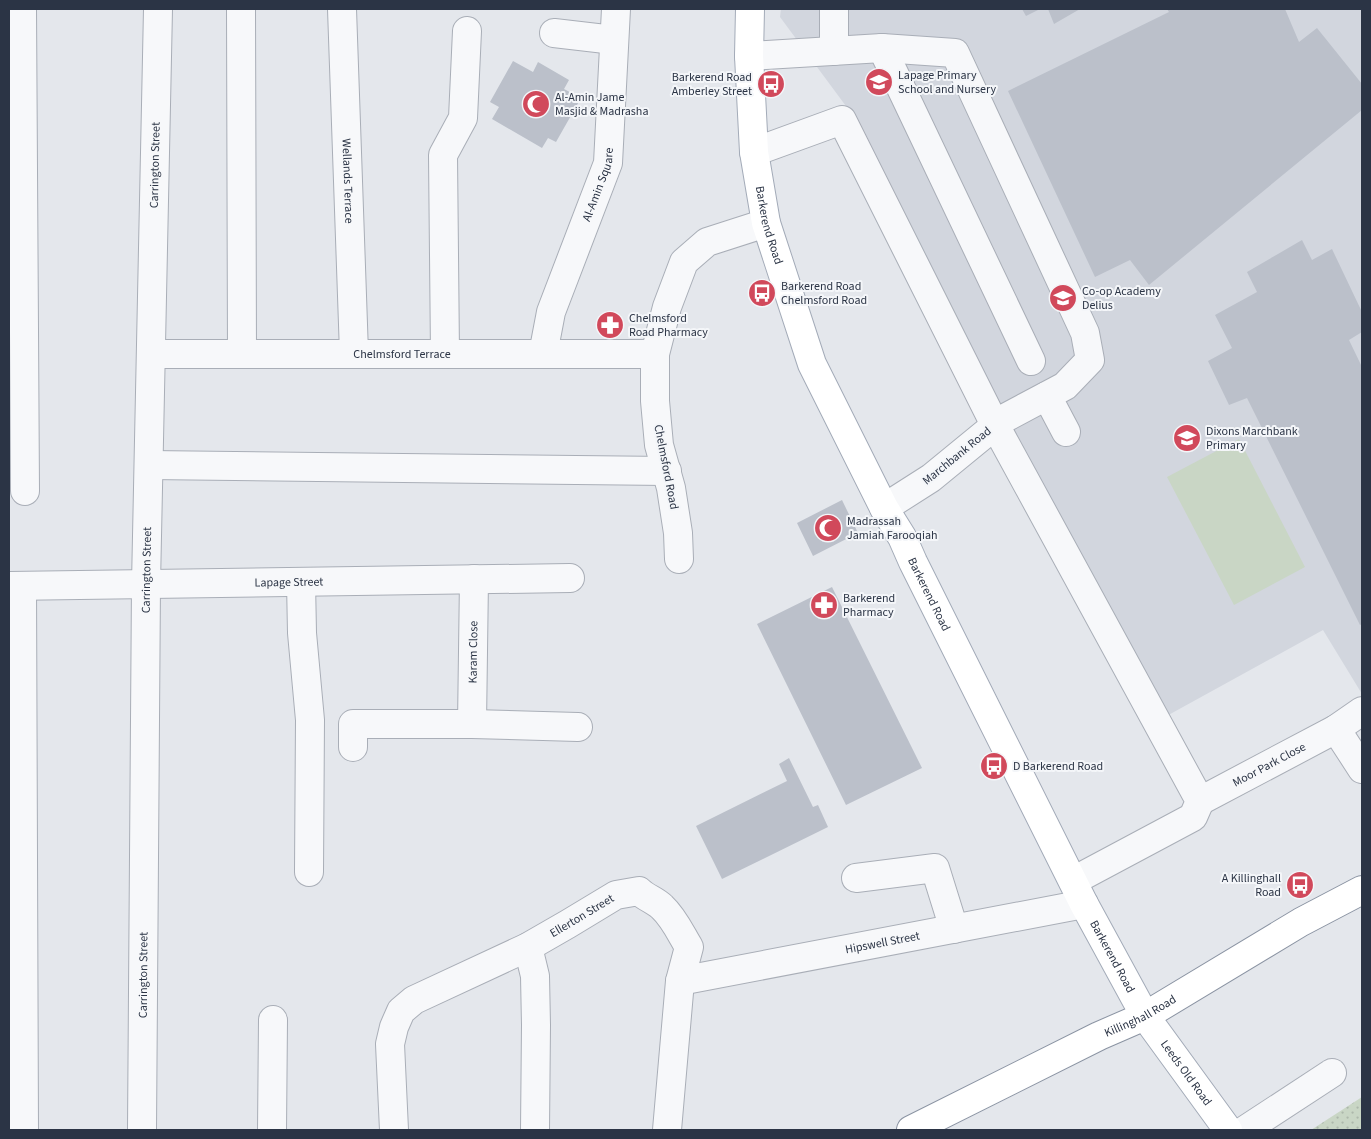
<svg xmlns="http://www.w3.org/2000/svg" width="1371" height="1139" font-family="'Source Sans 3',sans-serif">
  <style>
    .built { fill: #d2d6de }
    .grass { fill: url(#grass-dots) }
    .garden { fill: #c9d6c5 }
    .building { fill: #bbc0ca }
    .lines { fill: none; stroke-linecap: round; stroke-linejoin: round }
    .minor-casing { stroke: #a9aeb7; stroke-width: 30 }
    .major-casing { stroke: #a3abb8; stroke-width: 30 }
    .highway-casing { stroke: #8b94a3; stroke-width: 30 }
    .minor { stroke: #f7f8fa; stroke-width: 28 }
    .major { stroke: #fff; stroke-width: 28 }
    .highway { stroke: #fff; stroke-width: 28 }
    .labels { text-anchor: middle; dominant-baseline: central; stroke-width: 4; stroke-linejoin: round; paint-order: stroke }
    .poi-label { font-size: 12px; fill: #2b3445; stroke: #f4f6f9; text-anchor: start }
    .street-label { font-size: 12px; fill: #2b3445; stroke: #f4f6f9 }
  </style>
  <defs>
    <pattern id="grass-dots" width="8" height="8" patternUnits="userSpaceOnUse" patternTransform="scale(1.25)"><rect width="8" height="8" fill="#c9d6c5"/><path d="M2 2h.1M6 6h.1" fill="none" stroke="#adb8ab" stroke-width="1.8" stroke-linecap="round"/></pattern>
  </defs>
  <rect width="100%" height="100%" fill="#e4e7ec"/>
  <path class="built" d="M781,9h581v685l-39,-64 -160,88 -141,-261 -165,-336 -77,-104z"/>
  <path class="grass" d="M1362,1097v33h-51z"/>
  <path class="garden" d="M1239,439l66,128 -71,38 -67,-128z"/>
  <path class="building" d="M1022,9h18l-14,7z
    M1048,9h32l-26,15z
    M1167,9h118l14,33 18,-14 45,56v26l-213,175 -19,-25 -35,17 -87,-186 161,-79z
    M513,61l20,11 5,-10 31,18 -5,9 17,9 -25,44 -8,-4 -6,10 -50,-29 7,-12 -9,-5z
    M1302,240l10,20 20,-11 30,63v20l-13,8 13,27v257l-2,1 -113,-227 -18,7 -21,-44 24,-13 -17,-33 42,-23 -10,-20z
    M842,500l16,33 -45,23 -16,-33z
    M832,587l90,181 -76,37 -89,-181z
    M789,758l24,49 5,-2 10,22 -106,52 -26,-53 91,-45 -8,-17z"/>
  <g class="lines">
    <g class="minor-casing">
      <g id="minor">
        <path d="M22,9l3,482"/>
        <path d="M241,9l1,345"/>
        <path id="s1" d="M342,9l12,344"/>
        <path d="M834,9v42"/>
        <path d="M554,33l60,7"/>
        <path d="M882,48l149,313"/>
        <path d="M749,56l133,-8 73,5 130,280 5,27 -25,26 -62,33 -72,59 -47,30"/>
        <path d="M754,152l88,-32 153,305 205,376 -7,16 -120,64"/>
        <path id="s2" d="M151,354h504"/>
        <path d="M445,354l-2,-199 20,-37 4,-87"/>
        <path id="s3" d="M543,354l8,-42 57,-149 8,-154"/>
        <path d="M1047,396l19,36"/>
        <path d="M149,465l518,6"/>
        <path d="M679,559l-1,-26 -7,-45 -12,-43 -4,-44v-47l12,-47 17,-45 23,-20 59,-19"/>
        <path d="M301,582l1,51 8,87 -1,152"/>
        <path id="s4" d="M9,586l561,-8"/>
        <path d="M22,586l2,544"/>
        <path id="s5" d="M472,724l2,-145"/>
        <path d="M1336,729l26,40"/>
        <path d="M353,747v-23h119l106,3"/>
        <path id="s6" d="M1200,801l136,-72 26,-18"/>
        <path d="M856,878l79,-10 19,61"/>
        <path d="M528,947l7,29 1,49 -1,105"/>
        <path id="s7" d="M680,981l404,-77"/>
        <path id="s8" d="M142,1130l4,-546 12,-575"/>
        <path d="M272,1130l1,-110"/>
        <path id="s9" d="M394,1130l-4,-86 4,-17 7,-16 13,-11 114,-53 40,-23 48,-29 23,-4c7,7 16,9 23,16 12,11 19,27 27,40l-9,34 -13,149"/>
        <path d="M1245,1130l87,-57"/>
      </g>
    </g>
    <g class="major-casing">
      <g id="major">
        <path id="s10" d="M750,9l-1,47 5,96 12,71 46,141 72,144 18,29 11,25 171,342 61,112 83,114"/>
      </g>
    </g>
    <g class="highway-casing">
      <g id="highway">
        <path id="s11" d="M911,1130l188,-94 46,-20 156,-94 61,-32"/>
      </g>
    </g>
    <use href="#minor" class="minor"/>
    <use href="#major" class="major"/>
    <use href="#highway" class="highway"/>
  </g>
  <defs>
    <g id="school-disc" transform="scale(1.4375)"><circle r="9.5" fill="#d1495b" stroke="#f4f6f9"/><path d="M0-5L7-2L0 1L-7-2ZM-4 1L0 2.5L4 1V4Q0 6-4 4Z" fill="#fff"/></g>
    <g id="bus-disc" transform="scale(1.4375)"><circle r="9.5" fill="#d1495b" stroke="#f4f6f9"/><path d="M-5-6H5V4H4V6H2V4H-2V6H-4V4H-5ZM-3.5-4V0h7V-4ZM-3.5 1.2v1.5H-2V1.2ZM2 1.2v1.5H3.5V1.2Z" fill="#fff"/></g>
    <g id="mosque-disc" transform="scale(1.4375)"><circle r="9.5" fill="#d1495b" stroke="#f4f6f9"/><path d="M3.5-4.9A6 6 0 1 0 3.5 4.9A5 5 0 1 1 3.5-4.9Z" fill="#fff"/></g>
    <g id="pharmacy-disc" transform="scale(1.4375)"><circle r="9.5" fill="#d1495b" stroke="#f4f6f9"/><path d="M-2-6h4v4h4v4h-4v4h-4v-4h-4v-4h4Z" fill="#fff"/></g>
  </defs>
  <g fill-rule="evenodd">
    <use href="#school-disc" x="879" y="82"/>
    <use href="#bus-disc" x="771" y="84"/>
    <use href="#mosque-disc" x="536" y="104"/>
    <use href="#bus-disc" x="762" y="293"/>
    <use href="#school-disc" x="1063" y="298"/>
    <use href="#pharmacy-disc" x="610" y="325"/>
    <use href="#school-disc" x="1187" y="438"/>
    <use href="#mosque-disc" x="828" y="528"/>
    <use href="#pharmacy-disc" x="824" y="605"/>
    <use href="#bus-disc" x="994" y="766"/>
    <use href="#bus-disc" x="1300" y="885"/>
  </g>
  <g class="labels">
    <g class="poi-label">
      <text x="898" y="75">Lapage Primary<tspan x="898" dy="14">School and Nursery</tspan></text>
      <text x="752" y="77" text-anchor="end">Barkerend Road<tspan x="752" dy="14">Amberley Street</tspan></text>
      <text x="555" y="97">Al-Amin Jame<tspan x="555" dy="14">Masjid &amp; Madrasha</tspan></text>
      <text x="781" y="286">Barkerend Road<tspan x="781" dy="14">Chelmsford Road</tspan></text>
      <text x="1082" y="291">Co-op Academy<tspan x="1082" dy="14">Delius</tspan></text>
      <text x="629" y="318">Chelmsford<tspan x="629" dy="14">Road Pharmacy</tspan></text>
      <text x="1206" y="431">Dixons Marchbank<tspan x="1206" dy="14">Primary</tspan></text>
      <text x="847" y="521">Madrassah<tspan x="847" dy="14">Jamiah Farooqiah</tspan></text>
      <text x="843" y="598">Barkerend<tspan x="843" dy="14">Pharmacy</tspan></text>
      <text x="1013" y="766">D Barkerend Road</text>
      <text x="1281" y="878" text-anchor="end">A Killinghall<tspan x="1281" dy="14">Road</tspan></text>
    </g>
    <g class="street-label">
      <text stroke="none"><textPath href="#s8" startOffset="965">Carrington Street</textPath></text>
      <text stroke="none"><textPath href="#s1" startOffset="172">Wellands Terrace</textPath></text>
      <text stroke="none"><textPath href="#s3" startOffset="179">Al-Amin Square</textPath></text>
      <text stroke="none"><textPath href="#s10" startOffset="218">Barkerend Road</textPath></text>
      <text stroke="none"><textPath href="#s2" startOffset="251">Chelmsford Terrace</textPath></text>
      <text transform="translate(957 456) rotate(-39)">Marchbank Road</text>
      <text transform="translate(666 467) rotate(79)">Chelmsford Road</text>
      <text stroke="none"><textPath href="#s8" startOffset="560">Carrington Street</textPath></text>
      <text stroke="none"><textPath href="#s4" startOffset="280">Lapage Street</textPath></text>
      <text stroke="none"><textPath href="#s10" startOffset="622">Barkerend Road</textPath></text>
      <text stroke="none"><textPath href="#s5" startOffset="72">Karam Close</textPath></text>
      <text stroke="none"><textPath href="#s6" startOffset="78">Moor Park Close</textPath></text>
      <text stroke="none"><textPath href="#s9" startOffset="326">Ellerton Street</textPath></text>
      <text stroke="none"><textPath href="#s7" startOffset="206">Hipswell Street</textPath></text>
      <text stroke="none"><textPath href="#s10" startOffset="1028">Barkerend Road</textPath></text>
      <text stroke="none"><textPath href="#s8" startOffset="155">Carrington Street</textPath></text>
      <text stroke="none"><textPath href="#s11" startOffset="256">Killinghall Road</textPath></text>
      <text stroke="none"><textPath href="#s10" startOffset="1166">Leeds Old Road</textPath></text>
    </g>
  </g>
  <rect width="1371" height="1139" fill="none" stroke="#2b3445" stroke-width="20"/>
</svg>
